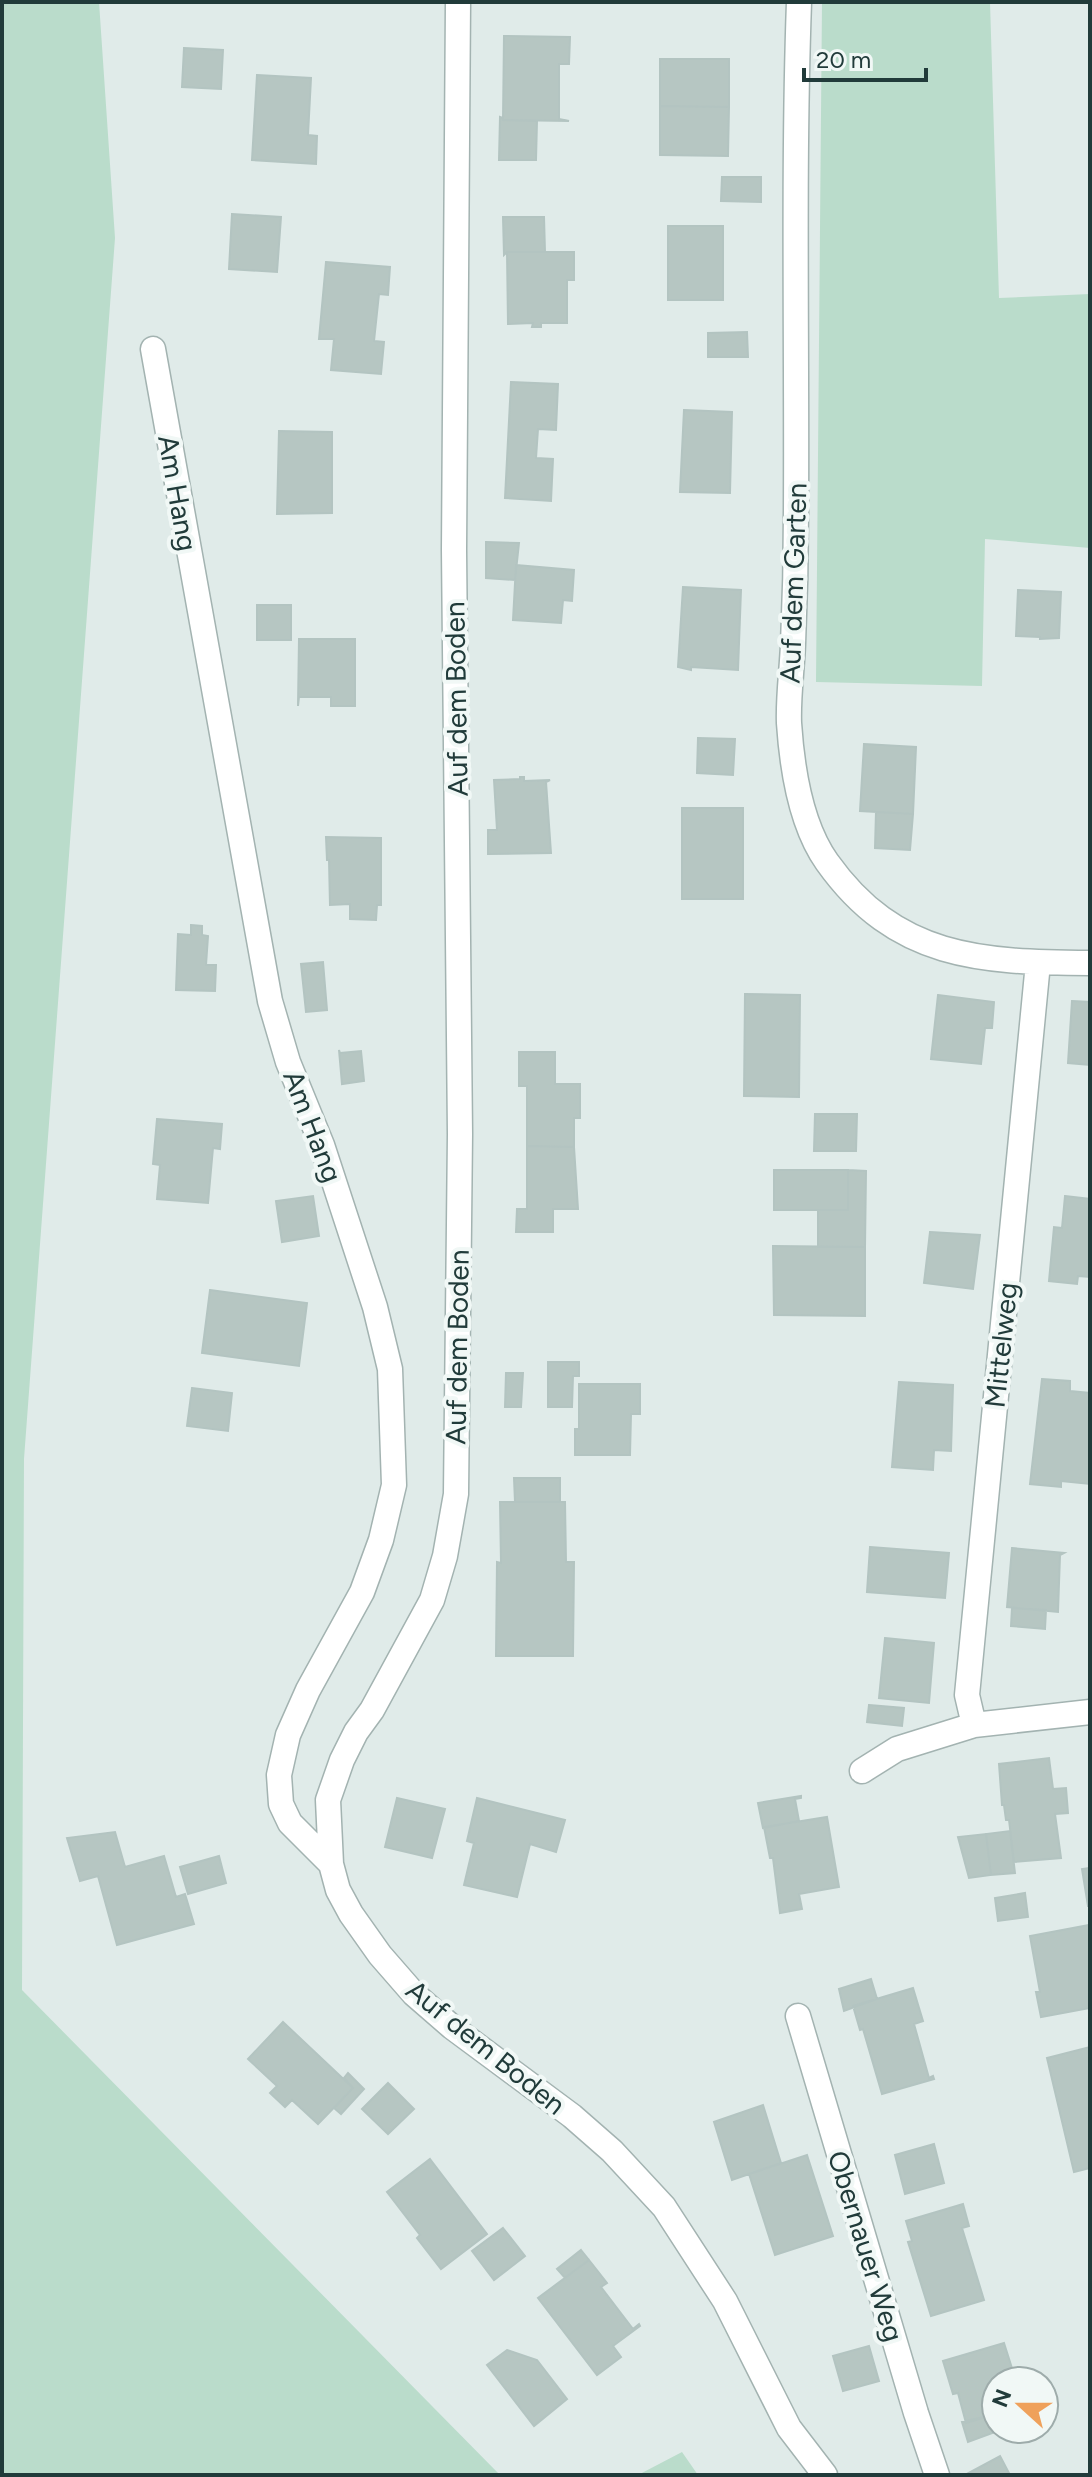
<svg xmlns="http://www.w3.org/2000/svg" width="1092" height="2477" font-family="Figtree,sans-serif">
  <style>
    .green { fill: #badccb }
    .building { fill: #b6c6c2; stroke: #b3c4c1; stroke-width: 2 }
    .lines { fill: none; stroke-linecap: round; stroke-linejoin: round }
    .street-casing { stroke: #a3b3b1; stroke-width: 27 }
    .street { stroke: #fff; stroke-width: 24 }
    .labels { text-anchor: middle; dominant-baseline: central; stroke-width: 8; stroke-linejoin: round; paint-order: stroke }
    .street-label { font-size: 28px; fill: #213b3a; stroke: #f1f8f6 }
  </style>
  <rect width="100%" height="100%" fill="#e0ebe9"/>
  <path class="green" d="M2,2h97l16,236 -91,1221 -2,531 478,485h-498z
    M822,2h168l9,296 91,-4v254l-105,-9 -3,147 -166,-4z
    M682,2452l16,23h-60z"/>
  <path class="building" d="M504,36l66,1 -1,27h-10v55l10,2 -66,-1z
    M184,48l39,2 -2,39 -39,-2z
    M660,59h69v48l-69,-1z
    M257,75l54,3 -3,57 9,1 -1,28 -64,-4z
    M660,106l69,1 -1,49 -68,-1z
    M500,117l3,1v2l34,1 -1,39h-37z
    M722,177h39v25l-40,-1z
    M232,214l49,3 -4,55 -48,-3z
    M503,217h41l1,35h-38l-3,3z
    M668,226h55v74h-55z
    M507,252h67v28h-7v43h-26v4h-9l1,-4 -25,1z
    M326,262l64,5 -2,28 -9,-1 -5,47 10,1 -3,32 -50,-4 3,-31h-15z
    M747,332l1,25h-40v-24z
    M511,382l47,2 -2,46 -18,-1 -2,29 17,1 -2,42 -46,-3z
    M684,410l48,2 -2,81 -50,-1z
    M279,431l53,1v81l-55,1z
    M486,542l33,1 -4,37 -29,-2z
    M516,565l58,5 -2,31 -9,-1 -2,23 -48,-3z
    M683,587l58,3 -3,80 -47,-3v3l-13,-3z
    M1018,590l43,2 -2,46 -19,1v-2l-24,-1z
    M257,605h34v35h-34z
    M299,639h56v67h-24v-9h-32l-1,9z
    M698,738l37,1 -2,36 -36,-2z
    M864,744l52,3 -3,67 -53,-3z
    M520,777h4v4l26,-1 -4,2 5,71 -63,1v-24h9l-3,-50 26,-1z
    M682,808h61v91h-61z
    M876,812l37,2 -3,36 -35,-2z
    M326,837l55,1v67h-4l-1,15 -26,-1v-15l-20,1 -1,-45h-2z
    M191,925l11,1v9l6,1 -2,29h10l-1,26 -39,-1 2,-56 13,1z
    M323,962l4,48 -21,2 -5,-48z
    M745,994l55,1 -1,102 -55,-1z
    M938,995l56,7 -2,26h-7l-4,36 -50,-5z
    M1072,1001l18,1v63l-22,-2z
    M339,1050l1,3 21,-2 3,30 -22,3z
    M519,1052h36v32h25v34h-6v29l-47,-1v-60h-8z
    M815,1114h42l-1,37h-42z
    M157,1119l65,5 -2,25 -7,-1 -5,55 -51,-4 3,-34 -7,-1z
    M527,1146l47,1 4,62h-25v23h-37l1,-23h10z
    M774,1170h74v40h-74z
    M848,1170l18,1 -1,76h-47v-37h30z
    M313,1196l6,40 -37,6 -6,-41z
    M1065,1196l25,3v78l-12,-1 -1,8 -28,-3 5,-54 8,1z
    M930,1232l50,3 -7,54 -49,-6z
    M773,1246l92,1v69l-91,-1z
    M210,1290l97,13 -8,63 -97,-13z
    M548,1362h31v14h-6l-1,31h-24z
    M506,1373h17l-2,34h-16z
    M1042,1379l28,2v10l20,2v91l-29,-3v6l-31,-3z
    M899,1382l54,3 -2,66 -17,-1 -1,20 -41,-3z
    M579,1384h61v30h-9l-1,41h-55v-26h4z
    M192,1388l40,5 -4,38 -41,-5z
    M514,1478h46v24h-45z
    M500,1502h65l1,60h8l-1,94h-77l1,-94 4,1z
    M870,1547l79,6 -4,45 -78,-6z
    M1012,1548l52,5 -4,2 -2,57 -51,-5z
    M1012,1608l34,2 -1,19 -34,-3z
    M885,1638l49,5 -5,60 -50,-5z
    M869,1705l35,3 -2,18 -35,-4z
    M1049,1758l4,31 13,-1 2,25 -13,1 6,44 -47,4 -5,-42h-3l-2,-15h-2l-3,-41z
    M801,1796v2l-6,1 4,22 -36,7 -5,-25z
    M397,1798l48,11 -13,49 -47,-11z
    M477,1798l88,22 -9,32 -26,-8 -13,53 -53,-12 10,-42 -7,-2z
    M827,1817l12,70 -40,7 3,15 -22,4 -7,-55h-3l-6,-31z
    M1010,1831l5,42 -24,2 -5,-41z
    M115,1832l10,35 39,-11 12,41 9,-3 9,30 -77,21 -19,-69 -18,5 -13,-43z
    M986,1834l5,41 -22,3 -11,-41z
    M219,1856l7,27 -38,11 -8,-27z
    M1090,1868v38h-2l-6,-37z
    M1025,1893l3,24 -30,4 -3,-23z
    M1089,1925l1,83 -49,9 -5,-25h4l-10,-56z
    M871,1979l6,20 -33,12 -5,-22z
    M913,1988l10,33 -9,3 15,54 4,-2 1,3 -52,15 -19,-65 -3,1 -7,-24z
    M283,2022l70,66 -35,36 -26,-24 -7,7 -15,-14 7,-7 -29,-27z
    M1090,2047v121l-16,4 -27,-114z
    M348,2073l16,16 -23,25 -7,-6 19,-20 -9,-10z
    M388,2083l26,26 -26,25 -26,-25z
    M763,2105l18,58 -49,17 -18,-58z
    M934,2144l10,39 -39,11 -10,-39z
    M807,2155l26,81 -58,19 -26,-81z
    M430,2159l57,75 -46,35 -24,-31 3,-3 -33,-43z
    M963,2204l6,22 -7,2 22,72 -53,16 -23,-74 4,-1 -6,-20z
    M503,2228l22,28 -31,24 -22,-29z
    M581,2250l8,10 -24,18 -8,-9z
    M589,2260l18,23 -6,4 32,42 6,-5 1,2 -27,20 8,11 -24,18 -59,-77z
    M1004,2343l12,38h-20v33l-30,9 -8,-30 -5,1 -10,-33z
    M869,2346l10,35 -36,10 -10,-35z
    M507,2350l30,10 30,39 -33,27 -47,-61z
    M996,2414v15h7l-35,13 -6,-20z
    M1000,2456l10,19h-45z"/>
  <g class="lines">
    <g class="street-casing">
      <path id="street" d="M458,2l-4,548 6,584 -4,360 -11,62 -13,44 -60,110 -16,22 -14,28 -14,40 3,64 7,26 13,24 29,41 34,39 38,33 120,89 40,35 52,56 61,94 64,127 36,47
        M799,2c-6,169 -2,339 -3,509 0,44 -1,89 -3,133 -1,26 -5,53 -4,79 3,45 11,101 38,139 69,97 153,100 263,101
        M153,349l117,652 18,61 34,83 53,162 15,62 4,116 -13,55 -19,52 -54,98 -20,45 -9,40 2,29 9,19 41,41
        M1038,963l-71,732 7,30 116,-13
        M862,1771l35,-22 77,-24
        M798,2016l118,397 21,62"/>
    </g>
    <use href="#street" class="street"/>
  </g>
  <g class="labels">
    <g class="street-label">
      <text transform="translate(178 493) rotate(80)">Am Hang</text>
      <text transform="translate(793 583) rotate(-88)">Auf dem Garten</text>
      <text transform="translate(456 699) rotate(-91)">Auf dem Boden</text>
      <text transform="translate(313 1126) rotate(69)">Am Hang</text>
      <text transform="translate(1001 1345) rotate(-84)">Mittelweg</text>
      <text transform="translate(457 1347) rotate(-89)">Auf dem Boden</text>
      <text transform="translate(486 2047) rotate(39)">Auf dem Boden</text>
      <text transform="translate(866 2246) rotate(73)">Obernauer Weg</text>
    </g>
  </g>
  <rect width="1092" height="2477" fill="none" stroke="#213b3a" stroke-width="8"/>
  <g transform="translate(1020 2405) rotate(291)"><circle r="38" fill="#f1f8f6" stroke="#9eacab" stroke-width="2"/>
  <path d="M0-6L14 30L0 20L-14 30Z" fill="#efa15b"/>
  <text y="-12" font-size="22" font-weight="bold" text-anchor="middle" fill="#213b3a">N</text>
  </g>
  <path d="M804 68v12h122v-12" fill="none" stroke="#213b3a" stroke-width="4"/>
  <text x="816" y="68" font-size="24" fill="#213b3a" stroke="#f1f8f6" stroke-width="6" paint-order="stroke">20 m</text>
</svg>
